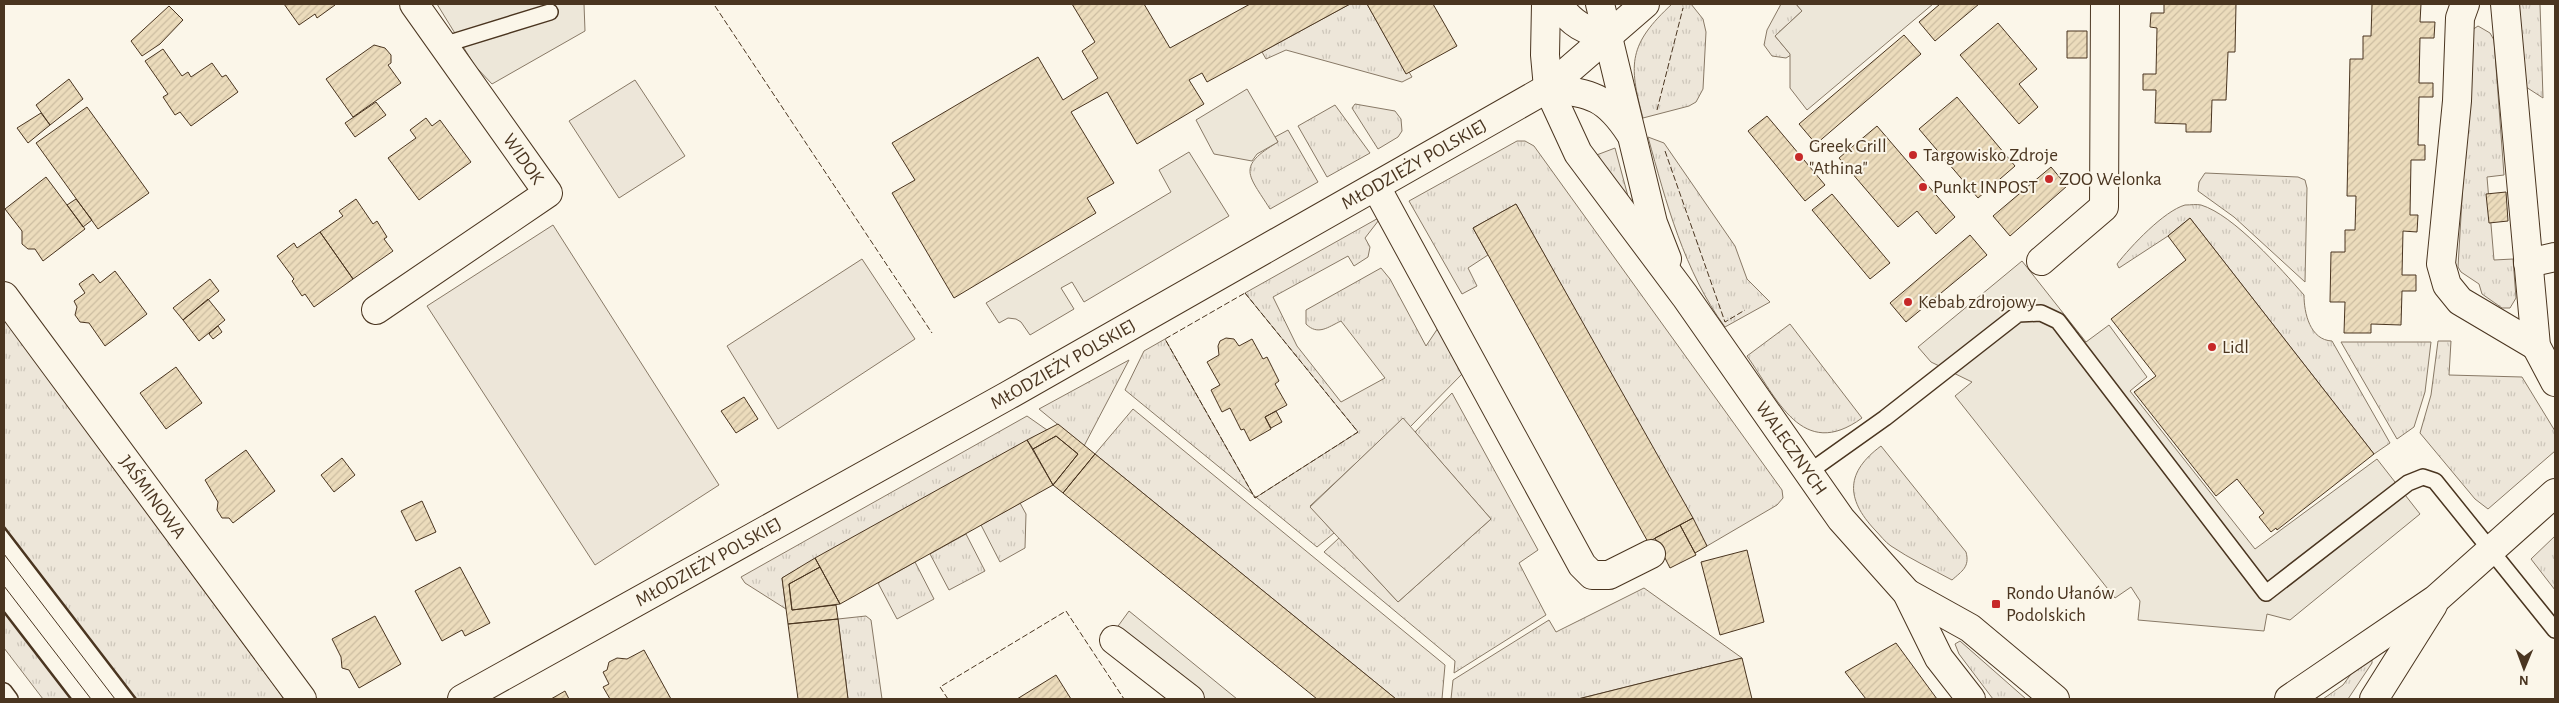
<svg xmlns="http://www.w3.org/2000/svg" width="2559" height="703" font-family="'Alegreya Sans',sans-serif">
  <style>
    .grass { fill: url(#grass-tufts); stroke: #887966 }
    .park { fill: #ede6d9; stroke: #887966 }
    .parking { fill: #ede7d9; stroke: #887966 }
    .building { fill: url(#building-hatch); stroke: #4a3520 }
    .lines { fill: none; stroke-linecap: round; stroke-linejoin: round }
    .service-casing { stroke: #4a3520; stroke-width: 18 }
    .minor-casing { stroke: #4a3520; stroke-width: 30 }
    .tertiary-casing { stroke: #4a3520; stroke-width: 30 }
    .service { stroke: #fbf6e9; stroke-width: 15 }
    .minor { stroke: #fbf6e9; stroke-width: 28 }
    .tertiary { stroke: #fbf6e9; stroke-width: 28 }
    .tram { stroke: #4a3520; stroke-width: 1 }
    .fence { stroke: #4a3520; stroke-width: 1; stroke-dasharray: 6 2.5; stroke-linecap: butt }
    .wall { stroke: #4a3520; stroke-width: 2.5 }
    .poi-dot { fill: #c62828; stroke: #fbf6e9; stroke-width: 2 }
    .labels { text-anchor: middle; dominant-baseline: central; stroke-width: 4; stroke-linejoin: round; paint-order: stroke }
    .poi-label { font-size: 19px; fill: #4a3520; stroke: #fbf6e9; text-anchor: start }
    .street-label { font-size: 19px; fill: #4a3520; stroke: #fbf6e9 }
  </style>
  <defs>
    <pattern id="grass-tufts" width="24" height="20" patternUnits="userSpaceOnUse" patternTransform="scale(1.25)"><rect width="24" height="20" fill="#ede6d9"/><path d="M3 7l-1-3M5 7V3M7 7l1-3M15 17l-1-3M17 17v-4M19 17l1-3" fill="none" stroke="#cdc6ba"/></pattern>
    <pattern id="building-hatch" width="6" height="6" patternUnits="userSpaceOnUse" patternTransform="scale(1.25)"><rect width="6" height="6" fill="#ecdcbc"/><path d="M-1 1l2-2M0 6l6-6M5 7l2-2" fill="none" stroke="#ccbda1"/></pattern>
  </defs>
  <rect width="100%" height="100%" fill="#fbf6e9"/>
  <path class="grass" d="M1350,4h17l39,69 3,-1 3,5 -10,5 -116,-32 -20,9 -4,-7z
    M1672,4h19l12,15 3,13 -3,57 -7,13 -7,4 -46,12c-15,-55 -14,-74 29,-114z
    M1781,4h15l6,7 -27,25 16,19 -5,3 -14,-2 -8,-11 3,-15z
    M2519,4h21l3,94 -17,-11z
    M2478,26l12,7 4,7 10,135 -17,2 7,83 19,-1 3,39 -6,10h-8l-20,-14 -3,-10 -18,-12 -3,-5 14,-237z
    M1355,104l40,7 6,8 1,12 -4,6 -20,12 -26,-41z
    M1335,105l35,48 -43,24 -29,-51z
    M1288,130l30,52 -48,27c-22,-35 -34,-42 8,-67l-3,-5z
    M1648,137l16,6 71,103 12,33 23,23 -45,25c-41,-56 -59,-125 -77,-190z
    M1517,141h8l9,5 248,344 1,8 -6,7 -70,41 -191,-342 -43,24 15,27 -20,13 9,18 -15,8 -53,-93z
    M1615,148l18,67 -39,-59z
    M2205,173l93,4 7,3 2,8 -2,94 -71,-65 -36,-26 1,-9z
    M2185,205c6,0 11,-1 16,0 33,10 80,64 103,90 0,18 6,45 28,46l58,102 -16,11 -184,-236 -22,18 -49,32 -2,-4c14,-18 47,-53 68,-59z
    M1382,216l-17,22 5,9 -2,10 -14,9 -6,-10 -75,41 24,49 44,56 44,-24 -44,-57c-13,6 -23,15 -35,3v-14l75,-42 9,11 36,67 14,-21 24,47 -54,55 -7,-8 -93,87 24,27 -17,14 -192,-157 19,-39 21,-12 90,159 103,-66 -113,-139z
    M4,319l280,380h-148l-127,-165 -5,-7z
    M1790,324l72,94c-60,44 -85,-20 -115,-62z
    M2438,341h13l-2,34 73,2 33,54v20l-67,58 -13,-10 -55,-66 11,-38z
    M2341,342h90l-6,50 -11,35 -17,12z
    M1129,360l-45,86 -45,-37z
    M1452,393l86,157 -19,13 27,52 -92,58 1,-12 -131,-109 15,-14 59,64 93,-83 -76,-87z
    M1133,409l312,256 -3,34h-46l-301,-245z
    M1027,416l20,14 -265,148 4,31 -41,-26 -4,-6z
    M1881,446l85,106c4,15 -4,19 -14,28 -20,-11 -42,-21 -61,-34 -6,-4 -11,-11 -16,-16 -30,-32 -29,-58 6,-84z
    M1020,503l6,11 -1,34 -25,14 -19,-37z
    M966,534l19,37 -36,19 -19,-36z
    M2555,536v54l-24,-31z
    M915,562l19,37 -37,20 -19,-36z
    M1644,588l98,70 -164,41h-127l2,-19 96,-60 7,12z
    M4,612l67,87h-28l-39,-51z
    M866,616l5,4 11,79h-34l-10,-80z
    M1960,641l66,58h-33l-34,-45 -4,-10z
    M2372,657v6l-24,36h-25l20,-14 16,-22z"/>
  <path class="park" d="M635,80l50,76 -66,42 -50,-77z
    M553,225l166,260 -124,80 -168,-259z
    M862,259l53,80 -137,90 -51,-83z
    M1403,418l88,101 -93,83 -88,-95z"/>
  <path class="parking" d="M437,4h147l1,27 -93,53 -17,-18z
    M1796,4h137l-126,106 -17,-22v-34l-15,-18 27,-25z
    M1247,89l31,53 -21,12 -5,7 -38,-7 -18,-34z
    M1189,152l40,64 -145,86 -12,-20 -11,6 13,21 -44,26 -9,-13 -5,-3 -8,-1 -9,5 -13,-20 185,-111 -12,-22z
    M2022,261l64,81 23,-17 38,52 -17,14 125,158 122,-90 43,55 -130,106 -23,-6 -3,17 -126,-11 2,-19 -9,-14 -16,11 -160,-202 17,-14 -41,-20 -13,-15z
    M1129,611l108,88h-60l-69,-59z"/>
  <path class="building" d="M284,4h50l1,1 -18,13 -2,-4 -16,11z
    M1072,4h72l26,44 80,-44h100l-143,78 -5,-9 -13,7 15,24 -67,40 -30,-52 -36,20 43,71 -27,15 9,15 -142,85 -62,-105 23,-13 -23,-37 146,-86 25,43 35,-22 -16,-27 13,-9z
    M1367,4h66l24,42 -51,28z
    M1940,4h39l-44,37 -16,-19z
    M2164,4h72l-1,48h-7l-2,48h-14l-1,32h-25v-8l-31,-1 1,-33h-13v-16h13l1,-46 -7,-1 1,-14h13z
    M2372,4h49l-1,18h15l-1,16h-14l-1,45h14v14h-14l-1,48h7v15h-14l-1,55h8l-1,17 -14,-1 -1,44h14v16h-14l-1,34 -30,-1v9h-27l1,-31h-15l1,-50h14v-22h10l1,-34h-9l3,-137h13v-23h8z
    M169,6l14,14 -23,24 -18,12 -11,-15z
    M1998,23l39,46 -18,15 19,23 -19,17 -59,-69z
    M2067,31h20v27h-20z
    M1904,35l17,19 -105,90 -17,-20z
    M374,45l11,3 6,7v8l-3,2 13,18 -48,34 -27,-38z
    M163,49l19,27 6,-4 3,5 21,-14 10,14 4,-2 12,17 -47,34 -11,-14 -5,3 -12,-18 5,-3 -23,-33z
    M69,79l14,20 -33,26 -14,-20z
    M1957,97l58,69 -37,32 -59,-69z
    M376,102l10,13 -31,22 -10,-14z
    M87,107l62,86 -51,36 -62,-86z
    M41,113l9,12 -22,18 -11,-15z
    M1767,116l58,69 -20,16 -57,-70z
    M426,118l6,8 8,-6 31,42 -52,38 -31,-42 28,-20 -6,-8z
    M1877,126l78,91 -19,17 -19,-23 -19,16 -59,-69z
    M2051,167l16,19 -57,50 -17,-20z
    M46,177l39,52 -42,32 -8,-12h-7l-6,-5v-13l-17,-22z
    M2506,192l2,29 -19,2 -3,-29z
    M1832,194l58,69 -20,16 -58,-69z
    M76,199l16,21 -9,7 -16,-22z
    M356,199l17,25 4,-3 10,16 -3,2 9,12 -40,28 -33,-47 23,-16 -4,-5z
    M1516,204l177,314 -45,24 -175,-314z
    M2190,218l184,236 -97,76 -1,-2 -5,4 -12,-15 5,-4 -27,-34 -21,17 -82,-104 22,-16 -45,-57 75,-59 -18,-24z
    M320,232l33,47 -39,28 -9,-13 -3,2 -10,-15 2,-2 -17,-23 17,-13 3,5z
    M1970,235l17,20 -81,67 -16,-19z
    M115,271l32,43 -42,32 -16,-23 -9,-1 -5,-7 2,-8 -3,-6 11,-8 -6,-9 14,-10 7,9z
    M210,279l9,12 -36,29 -10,-12z
    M208,299l17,21 -26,21 -16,-21z
    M218,326l4,6 -9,7 -4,-5z
    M1226,338l8,1 5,7 13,-7 11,20 4,-2 12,24 -4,3 12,21 -22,12 6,12 -21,12 -6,-12 -3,1 -11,-22 -8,4 -11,-22 9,-5 -13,-23 12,-7 -1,-9 2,-5z
    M176,367l26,36 -36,26 -26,-36z
    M744,397l14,22 -22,14 -15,-22z
    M1276,411l6,11 -11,6 -6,-11z
    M1058,424l37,30 -32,39 -10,-8 25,-31 -22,-18 -23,13 -6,-9z
    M1056,436l22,18 -25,31 -20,-36z
    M1027,440l26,45 -213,119 -25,-46z
    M246,450l29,41 -42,32 -4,-5h-7l-5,-8 1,-8 -13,-22z
    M1095,454l301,245h-79l-254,-206z
    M342,458l13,17 -21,17 -13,-17z
    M422,501l14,31 -20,9 -15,-30z
    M1693,518l14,28 -12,7 -15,-28z
    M1680,525l16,30 -26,13 -15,-30z
    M1747,550l17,72 -44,13 -19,-73z
    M815,558l5,9 -31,17 3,26 44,-5 2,14 -50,5 -6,-46z
    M460,567l30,56 -25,13 -3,-6 -20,11 -27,-50z
    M820,567l20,37 -48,6 -3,-26z
    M375,616l26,48 -42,24 -10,-18 -7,-2 -1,-11 -9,-18z
    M838,619l10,80h-50l-10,-75z
    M1896,643l41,56h-71l-21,-27z
    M644,650l27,49h-61l-7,-12 6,-3 -6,-12 4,-2 2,-8 8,-4 10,1z
    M1742,658l10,41h-174z
    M1056,675l15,24h-54z
    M565,691l4,8h-18z"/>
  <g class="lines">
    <g class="service-casing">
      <path id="service" d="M443,45l107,-33
        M1809,472l76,-54 133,-104 23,-1 17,8 208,272 142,-110 15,-6 12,4 120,149
        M4,691l6,8"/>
    </g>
    <g class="minor-casing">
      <g id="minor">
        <path d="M1558,4c13,19 27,28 51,31"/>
        <path d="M2465,4l-5,14 -3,83 -16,163 6,21 13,16 76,45"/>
        <path d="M2505,4l31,342 19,36"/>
        <path d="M1548,88c43,6 57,7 82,45"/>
        <path d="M1376,187l206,378 10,10h17l42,-21"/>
        <path d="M2041,261l63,-54 1,-203"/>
        <path d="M2528,263l27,-6"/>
        <path id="s1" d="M4,296l298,403"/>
        <path d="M376,310l172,-117 -134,-189"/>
        <path d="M1114,640l76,59"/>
        <path id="s2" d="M462,699l545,-303 541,-308 97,-84"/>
      </g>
    </g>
    <g class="tertiary-casing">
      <g id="tertiary">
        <path id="s3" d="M1546,4l-1,51 3,33 30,65 107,143 156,223 66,74 32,65 32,41"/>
        <path d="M1600,4l53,219 14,36"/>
        <path d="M1907,593l63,35 85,71"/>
        <path d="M2289,699l147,-100 119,-106"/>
        <path d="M2374,699l59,-94"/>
      </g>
    </g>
    <use href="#service" class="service"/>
    <use href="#minor" class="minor"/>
    <use href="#tertiary" class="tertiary"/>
    <path class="tram" d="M4,554l111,145
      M4,586l87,113"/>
    <path class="fence" d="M715,6l217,327
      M1657,110l26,-102
      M1665,151l60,171 20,-12
      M1245,293l113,139 -103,66 -90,-159z
      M948,699l-8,-12 126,-76 58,88"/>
    <path class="wall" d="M4,527l132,172
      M4,612l67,87"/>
  </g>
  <g class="poi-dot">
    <circle cx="1913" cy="155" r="5"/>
    <circle cx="1799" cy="157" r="5"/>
    <circle cx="2049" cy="179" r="5"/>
    <circle cx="1923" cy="187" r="5"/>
    <circle cx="1908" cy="302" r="5"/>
    <circle cx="2212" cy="347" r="5"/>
    <rect x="1991" y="599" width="10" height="10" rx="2.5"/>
  </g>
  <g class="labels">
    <g class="poi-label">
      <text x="1809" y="146">Greek Grill<tspan x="1809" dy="22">"Athina"</tspan></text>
      <text x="1923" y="155">Targowisko Zdroje</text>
      <text x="2059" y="179">ZOO Welonka</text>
      <text x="1933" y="187">Punkt INPOST</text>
      <text x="1918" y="302">Kebab zdrojowy</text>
      <text x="2222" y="347">Lidl</text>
      <text x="2006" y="593">Rondo Ułanów<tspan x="2006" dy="22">Podolskich</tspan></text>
    </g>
    <g class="street-label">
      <text transform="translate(523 159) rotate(55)">WIDOK</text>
      <text stroke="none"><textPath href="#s2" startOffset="1092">MŁODZIEŻY POLSKIEJ</textPath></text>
      <text stroke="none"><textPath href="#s2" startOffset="688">MŁODZIEŻY POLSKIEJ</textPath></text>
      <text stroke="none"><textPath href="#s3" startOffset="520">WALECZNYCH</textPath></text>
      <text stroke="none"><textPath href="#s1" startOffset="250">JAŚMINOWA</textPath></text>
      <text stroke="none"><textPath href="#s2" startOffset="282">MŁODZIEŻY POLSKIEJ</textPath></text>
    </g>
  </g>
  <rect width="2559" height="703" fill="none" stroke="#4a3520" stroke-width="10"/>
  <g transform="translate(2524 668) rotate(181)" stroke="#fbf6e9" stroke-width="4" paint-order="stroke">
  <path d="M0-4L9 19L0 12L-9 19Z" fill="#4a3520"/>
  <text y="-8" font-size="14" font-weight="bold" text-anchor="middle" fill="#4a3520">N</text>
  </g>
</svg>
